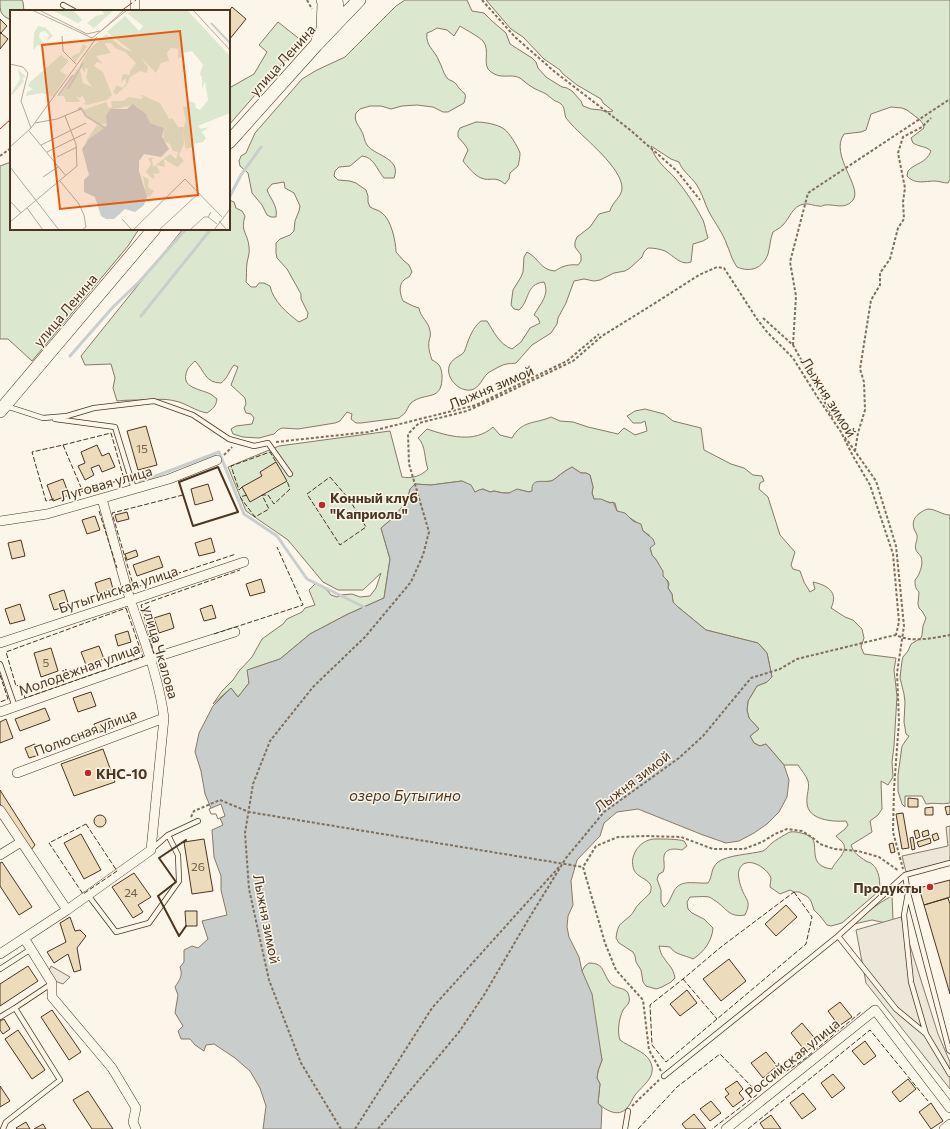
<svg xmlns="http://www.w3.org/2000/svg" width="950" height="1129" font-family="Commissioner,sans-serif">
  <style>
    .green { fill: #dce7d0; stroke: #887966 }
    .parking { fill: #ede7d9; stroke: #887966 }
    .water { fill: #c9cecd; stroke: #887966 }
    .pier { fill: #fbf6e9; stroke: #887966 }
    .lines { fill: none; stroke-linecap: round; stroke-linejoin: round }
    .stream { stroke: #c9cecd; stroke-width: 3 }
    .building { fill: #ecdcbc; stroke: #4a3520 }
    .lane-casing { stroke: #4a3520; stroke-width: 6 }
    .street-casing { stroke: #4a3520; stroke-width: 10 }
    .secondary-casing { stroke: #4a3520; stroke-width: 14 }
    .path { stroke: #7f6f5c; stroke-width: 2; stroke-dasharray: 3 2; stroke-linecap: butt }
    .lane { stroke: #fbf6e9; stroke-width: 4.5 }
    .street { stroke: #fbf6e9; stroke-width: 9 }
    .secondary { stroke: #fbf6e9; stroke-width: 13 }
    .fence { stroke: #4a3520; stroke-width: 1; stroke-dasharray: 5 2; stroke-linecap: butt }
    .wall { stroke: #4a3520; stroke-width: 2 }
    .power { stroke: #c62828; stroke-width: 1; stroke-dasharray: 14 3 2 3; stroke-linecap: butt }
    .poi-dot { fill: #c62828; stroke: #fbf6e9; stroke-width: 1.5 }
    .labels { text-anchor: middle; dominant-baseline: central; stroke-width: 3; stroke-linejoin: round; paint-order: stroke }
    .number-label { font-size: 12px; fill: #725f47 }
    .street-label { font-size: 14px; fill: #4a3520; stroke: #fbf6e9 }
    .poi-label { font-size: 14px; font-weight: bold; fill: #4a3520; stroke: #fbf6e9; text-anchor: start }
    .water-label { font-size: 15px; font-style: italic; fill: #4a3520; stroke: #fbf6e9 }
    .inset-river { fill: none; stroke: #c9cecd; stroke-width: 2 }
    .inset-road { fill: none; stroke: #b4a999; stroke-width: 1 }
    .view { fill: #e8590c; fill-opacity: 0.15; stroke: #e8590c; stroke-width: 2 }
    .inset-edge { fill: none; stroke: #4a3520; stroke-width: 2 }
  </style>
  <rect width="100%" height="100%" fill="#fbf6e9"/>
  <path class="green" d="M0,0h22l1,2 1,9h-13v9c-11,-5 -11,-8 -11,-20z
    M405,0h62l5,11 12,2 8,8 14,12 4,11 22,14 4,4 2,6 8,9 16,10 5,1 5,3 9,10 2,5 8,3 10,1 5,2 7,-1 -10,-8 -2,-4 -24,-14 -14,-11 -3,-4 -16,-11 -21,-22 -12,-8 -25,-29h464v179l-2,4c-5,0 -9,-2 -13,-2 -10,0 -20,4 -28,-5l1,-5c8,-9 18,-7 23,-20 -5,-5 -12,-4 -18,-8l-2,-5 13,-10 -1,-4 -3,-4 -13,-10 -5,-2 -11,-1 -20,7 -5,16 -5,2 -17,2c-15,21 19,53 9,66 -8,10 -18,4 -28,5 -6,1 -1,2 -6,1 -5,0 -10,-3 -15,-2 -12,2 -14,14 -21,21 -3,3 -7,5 -10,7 -3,7 -3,15 -5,22 -5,14 -17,19 -31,13 -6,-9 -6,-13 -10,-22 -4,-12 -12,-22 -18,-33 -4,-8 -6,-16 -10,-23 -5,-11 -16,-16 -20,-27l-8,-3 -20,-13c4,15 15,22 24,32 11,13 20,27 28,42 2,5 3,12 5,18l-5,3 -10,3 -2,18c-10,4 -17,-6 -26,-11 -5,-2 -11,-3 -17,-3l-4,4 -2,5 -12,11 -5,3 -11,2 -14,7 -6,1 -10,-2 -10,2 -8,22 -8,15 -1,6 -6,9 -19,12 -16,18c-3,1 -6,0 -9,1 -4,0 -16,7 -19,9 -6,5 -8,15 -17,17 -13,2 -27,-14 -21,-26 4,-7 10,-7 14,-12 1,-1 1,-3 2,-5 3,-9 7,-20 15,-26h6c7,11 12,23 25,28l9,-7 9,-14 10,-5 -2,-5 -4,-3c6,-11 16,-20 10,-33 -19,2 -14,19 -25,28l-5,-1 -3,-4 2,-15 8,-13 2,-5 1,-15 3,-5c12,6 13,18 28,19 7,-5 14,-7 23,-6l3,-4v-6l-6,-8v-5l2,-5 13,-10 9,-13 11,-3c2,-9 12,-14 12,-23 0,-20 -37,-49 -50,-63 -2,-2 -4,-5 -6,-7 -2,-5 -1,-11 -5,-14 -1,-1 -5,-3 -6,-3 -3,-2 -6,-5 -9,-7 -5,-3 -10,-4 -14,-7 -4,-2 -8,-6 -12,-9 -10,-5 -18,2 -29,-6 -10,-7 0,-21 -8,-31 -5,-5 -17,-11 -23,-15l-6,10 -7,-6 -10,-2 -5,3 -5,2c-2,13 8,17 12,28 3,5 4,12 8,17 3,3 5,2 8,5 2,1 2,3 4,5 6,7 8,4 5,15l-16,9h-5l-10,-5 -16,-2 -15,1 -11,3 -10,-3h-11l-10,3 -4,4c-2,8 1,10 5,17 3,4 3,11 6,15 8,11 35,13 27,33h-10c-7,-8 -10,-21 -22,-22l-12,10 -11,1 -4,4 -1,5 4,4 12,1 6,2 10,7 2,6v6l2,5c3,2 9,3 12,6 9,6 14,29 14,39l8,9 5,4 3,7 -3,5c-11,4 -10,15 -6,24l10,5 6,2c1,9 10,14 11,23 1,4 0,6 -1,10 -1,7 1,13 3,19 8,4 9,7 10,15 1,28 -17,16 -31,28 -3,3 -4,8 -7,11 0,0 -4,3 -5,4l-38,5h-5l-5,-4 1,-5 -5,-2 -7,9 -5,2 -37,6 -16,-1 -4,2 -4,4 -15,4 -16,-1 -10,-3 -2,-5 5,-3 16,-2 2,-6 -3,-4 -5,-1 -2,-5 2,-4 -1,-6 -14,-13 7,-18 -4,-2c-5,6 -6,13 -13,18 -16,0 -16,-12 -26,-22 -4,4 -8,7 -9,13 -4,15 17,15 26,21 2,1 3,3 5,4 -1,7 -4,10 -10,14 -12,-2 -21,-10 -32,-12 -11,-3 -21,-1 -32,-1 -9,0 -17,0 -26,1l-4,-13 2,-10 -4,-14 -26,1 -4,-9 102,-127h46v-29l5,2 2,6 6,3 3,5c-5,16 3,17 4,31 1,6 -1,10 -2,16 -1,6 0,13 -1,19l5,5h5l3,-4h5l6,3c3,15 17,27 29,36l8,-4 1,-5 -7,-14v-5l-14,-25 -10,-11 -1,-5v-10l4,-4 10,-4 4,-4 1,-10 4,-10 1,-5 -6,-13 -9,-5 -1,-6 -12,2 -5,6c4,10 11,16 9,27h-5l-4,-2 -5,-10 -10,-12 -4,-20 -8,-7 -1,-5 2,-5 5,-3 9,-20 47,-54 15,-9 28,-13 51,-51z
    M278,22l24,19 -73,84v-39l2,1 23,-13 13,-22 -8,-7z
    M476,122c8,0 21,2 28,7 5,3 14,18 16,24 0,4 -1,9 -2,13l-8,7 -1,6 -4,5c-11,-9 -14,-2 -24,-6 -7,-3 -13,-11 -18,-17l5,-11 -3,-5 -7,-8v-5l2,-4z
    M11,162v67h128l-11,17 -96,115 -24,-22h-8v-173z
    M645,409l19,5 9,7 28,7 3,22 27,14 13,4 9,7 9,1 2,5 -4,2 -1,6 9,8 12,38 15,17 -4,13 2,4 7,2 4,11 6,10 5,-3 -2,-7c14,3 26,10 18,26l14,9 8,3 9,9 2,9 -3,9 3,7 32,4 -2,12 3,26 -3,50 -2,16 1,15 -5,8 -7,-4 1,28 -4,6 -8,6 2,11 -21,13c3,9 8,11 15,16 1,1 4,1 6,3 7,5 9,19 7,27l-37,32 -11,3 -4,-1 -6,-8 -7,-7 -3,-9 -3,-4 -9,-5h-5l-4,-2 -10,4 -10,-7c0,-3 1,-6 1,-9 -4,-11 -26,-24 -32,-8 -2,7 2,18 5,24 2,4 5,8 4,12 0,3 -2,6 -3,9 -17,3 -19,-8 -31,-15 0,0 -4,-3 -5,-3 -4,-1 -15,0 -19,0l-3,5 1,7 4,4 12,6 9,9c-1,13 -9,24 -20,31 -8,-4 -18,-4 -23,-12l-11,-1c1,4 2,9 5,12 5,8 9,9 11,20l-4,4 -9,5 -6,2 -10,-3 -3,-4 -2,-12 -5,-8 -1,-6 -2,-4 -14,-9 -3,-5c2,-15 4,-13 14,-22 4,-3 5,-9 9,-12 3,-4 8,-7 11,-11 1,-3 2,-6 0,-9 -4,-6 -13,-7 -16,-14 -6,-15 7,-32 23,-31 8,0 21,0 27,2l3,5 -5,4c-9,-2 -20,-2 -18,12 0,4 1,5 -1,10l-4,2 -2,5 4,11v12l3,5c5,-4 6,-8 9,-14 6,-15 22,-9 35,-10 5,-7 2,-14 10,-21 9,-7 34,-8 45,-11 4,-2 6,-6 9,-8 2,-2 17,-11 18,-11 6,-1 17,2 21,5 9,8 -5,29 21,32 2,-7 17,-17 11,-26 -1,-2 -5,-4 -7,-7l9,-7 3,-4 -2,-4c-14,1 -38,-1 -39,-18 -1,-8 3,-15 1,-22 -2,-6 -7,-11 -10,-16h-14l-18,-21 -6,2 -6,-3 -4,-7 9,-7 -10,-11 -2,-8 1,-9 9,-15 10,-4 5,-5 -5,-24 -9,-10 -52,-13 -28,-23 -5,-5 -1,-8 -4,-6 1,-4 -1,-3 -5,-5 -6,-15 -5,-6 -2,-7 2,-2 -3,-11 -6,-4c-2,-9 -17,-15 -26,-20l-2,-8c-7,0 -14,-4 -21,-4l-2,-6 1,-6 -3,-12 -4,-2h-5l-9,-6 -7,4 -13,10 -15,1 -5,9 -3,1 -9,-2 -11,3h-6l-9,-2 -4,1 -7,-3 -8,3 -13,-11 -31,4 -16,-1 -5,5 -3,12 -14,17 -12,10 9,31 -6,39 -36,16 -38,20 -30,25 -32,11 1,13 -11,14 -7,-9 -18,16 9,-13 11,-11 6,-9 13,-14 10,-18 21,-15 4,-5 15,-7 3,-4 10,-3 -6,-15 7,-7 11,7 4,5 6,2 4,-2 11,-1 8,3 10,-1 6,-8 5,-15 -18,17h-25l-15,-8 -35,-42 -42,-29 -18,-44 51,-21 111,-15 12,46c10,2 19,-1 26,-8 -4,-10 -2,-24 -10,-31l9,-9c21,7 47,15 66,-2l7,8 12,3c10,-18 23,-14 39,-21l9,4 13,1 15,5 30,7 6,-6 11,7 12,-4 -2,-10 -4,2h-8l-6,-7 8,-5z
    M928,509c8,0 14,6 22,6v288c-9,2 -16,-1 -24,1l-4,-8h-17v11l-3,-3 -4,-13v-16l4,-29 7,-10 -3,-2 -2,-12 1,-20 -1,-8 -4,-16 2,-17 1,-4 5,-6 3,-7 10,-6 1,-3 1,-9 3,-8 -4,-7 -3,-3 -1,-4 1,-12c-4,-4 -4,-7 -4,-12 4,-4 9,-16 6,-23 -1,-3 -4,-4 -5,-7 -2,-5 2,-10 1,-15 -1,-2 -2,-4 -3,-6 -2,-7 0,-12 6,-16 3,-2 4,-3 8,-4z
    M892,896l1,24 -7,3 -14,-3 -18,4c12,-11 24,-21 38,-28z
    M589,963c14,0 13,7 19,17 5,10 16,6 20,13 1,3 2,7 1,9 -1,3 -4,5 -6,8 -4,8 -6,22 -3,30 9,7 25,11 30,21 8,15 -7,24 -15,34 -3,4 -4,9 -8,13 -9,10 -22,2 -29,-5l2,-19 -3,-6 1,-7 4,-11 -20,-89 3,-5z"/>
  <path class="parking" d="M950,826v35l-44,11 -4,-16 46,-10 -2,-19z
    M901,917l37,117 12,28v27l-84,-106 -10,-53z
    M51,966l19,11 -7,7 -17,-6z"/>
  <path class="water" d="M572,467l9,6h5l4,2 3,12 -1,6 2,6h7l9,4 3,-1 4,9 8,2 8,8 8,3 2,7 10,8 2,5 -5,4 2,7 5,6 4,7 2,3v5c4,4 6,6 5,12l4,6 1,8 5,5 28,23 52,13 9,10 5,24 -5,5 -10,4 -9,15 -1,9 2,8 10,11 -9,7 4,7 6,3 6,-2 18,21 5,15 -2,17 -8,15 -12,12 -13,9 -15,8 -13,2 -23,-8 -65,-26 -21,3 -13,11 -4,13 -23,24 -6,21 2,24 -5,11 -1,11 2,10 10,20 3,14 10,23 10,66 -4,11 -1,7 3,6 -2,19 4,5 -1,21h-338l3,-23 -6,-18 -10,-17 -15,-13 -21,-14 -8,1 -2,6 -9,-6 -5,-6h-9l-3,-8 5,-5 -8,-13 3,-18 -3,-8c5,-8 8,-11 5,-20l4,-5v-12l8,-4 6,2 10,-9 -6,-18 25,-6 -6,-25v-14l-7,-19 -2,-27 11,-5 -6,-14 -4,2 -8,-19 -4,-23 -6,-19 4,-19 14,-27 18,-18 7,9 11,-14 -2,-13 33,-11 30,-25 38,-20 36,-16 6,-39 -9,-31 12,-10 14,-17 3,-12 5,-5 16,1 31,-4 9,4 4,7 4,-2 4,-1 7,3 4,-1 9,2h6l8,-4 12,3 3,-1c-1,-14 12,-8 19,-10 4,-1 9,-7 13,-9 2,-2 5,-3 8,-5z"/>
  <path class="pier" d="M221,804l4,12 -7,3 -2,-5h-5l-2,-5z"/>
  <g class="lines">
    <path class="stream" d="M229,198l12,-23 20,-28
      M141,316l70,-87
      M70,356l43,-49 26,-25 47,-53
      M140,482l79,-30 25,62 33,22 30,43 57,28"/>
  </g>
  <path class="building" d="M232,7l14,12 -17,21v-29z
    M0,19l7,7 -6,7 -1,-1z
    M1,33l7,6 -8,10v-15z
    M146,426l11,39 -19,5 -11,-39z
    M97,445l5,11 7,-3 6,14 -13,5 -3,-7 -8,3 3,7 -9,5 -7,-14 7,-3 -4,-11z
    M276,462l11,19 -37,21 -8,-15 20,-11 -2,-4z
    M63,479l6,16 -16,6 -6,-16z
    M208,484l5,16 -18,5 -4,-16z
    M127,512l2,7 -12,3 -2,-7z
    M95,516l5,14 -13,4 -5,-14z
    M211,538l4,14 -16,4 -4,-13z
    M21,540l4,16 -13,3 -4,-16z
    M136,550l2,6 -11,4 -2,-6z
    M159,556l4,11 -26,9 -4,-11z
    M110,578l3,11 -15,4 -3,-10z
    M261,579l4,13 -15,4 -4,-12z
    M64,590l5,16 -15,4 -5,-15z
    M20,604l5,16 -15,4 -5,-15z
    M212,605l4,13 -12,3 -4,-12z
    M170,613l4,15 -15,5 -5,-15z
    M128,631l3,11 -13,4 -3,-11z
    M99,646l5,13 -18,6 -5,-13z
    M51,648l7,23 -17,6 -7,-24z
    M91,692l5,14 -18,6 -5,-14z
    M45,708l5,12 -30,11 -5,-12z
    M110,718l3,10 -16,5 -3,-9z
    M6,719l7,19 -13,5v-21z
    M94,727l2,6 -19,7 -2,-5z
    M35,744l4,11 -10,3 -4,-10z
    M103,749l12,33 -41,14 -13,-32z
    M0,790l35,55 -4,5 -31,-46z
    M908,798l10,1v8h-10z
    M950,806v8l-3,1 -2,-8z
    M933,807v8h-8v-7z
    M903,813l6,35 -7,1 -6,-35z
    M94 821a6 6 0 1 1 12 0a6 6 0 1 1-12 0Z
    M918,830l2,7 -4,2 -2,-8z
    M928,830l1,5 -6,2 -1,-5z
    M937,833l2,6 -5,2 -2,-6z
    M81,834l20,36 -17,9 -20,-36z
    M913,837l2,12 -3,1 -2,-12z
    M930,838l1,5 -12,4 -2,-5z
    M204,839l9,52 -21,3 -8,-52z
    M893,843l2,9 -4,1 -2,-9z
    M2,862l30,45 -13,8 -19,-29v-23z
    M134,873l17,24 -13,8 5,7 -10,6 -21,-31z
    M950,880v17l-26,8 -5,-17z
    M948,898l2,6v90l-26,-89z
    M786,905l11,12 -21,19 -11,-12z
    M185,911h12v15h-11z
    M70,917l5,14 5,-1 6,6 -9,12 4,22 -7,2 -6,-18 -14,9 -7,-11 19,-10 -6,-19z
    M729,959l17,22 -25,20 -18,-22z
    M28,966l10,15 -38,25v-22z
    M687,990l10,13 -17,13 -10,-12z
    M840,1002l12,15 -13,9 -11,-15z
    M52,1010l29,42 -12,8 -28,-43z
    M4,1019l6,10 -7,5 -3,-4v-9z
    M802,1023l16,19 -12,10 -15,-19z
    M18,1030l27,40 -13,9 -27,-40z
    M865,1041l11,15 -12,9 -12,-14z
    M766,1052l11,14 -14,12 -12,-15z
    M833,1074l12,14 -13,10 -11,-15z
    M908,1079l8,10 -16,13 -8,-10z
    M737,1081l6,8 -4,4 5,6 -11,8 -8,-10 4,-3 -4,-5z
    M0,1086l10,15 -10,6z
    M88,1091l4,6 21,32h-21l-19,-29z
    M803,1093l13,16 -14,10 -12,-16z
    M711,1101l10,12 -11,8 -10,-12z
    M931,1103l12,18 -12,8 -12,-17z
    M694,1114l12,15h-20l-4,-5z
    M771,1115l10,14h-17l-4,-6z
    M26,1122l4,7h-13l-1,-1z
    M43,1124l3,5h-12z"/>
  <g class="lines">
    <g class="lane-casing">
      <path id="lane" d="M63,5l11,6
        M6,406l37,12 24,-2 27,-8 60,-7 39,14 36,24 25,7 14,-3 22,31
        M55,419l60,8 19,62
        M0,664l15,43
        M152,849l16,-14 30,-14
        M905,875l3,18 41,157 1,1
        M908,893l-4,22 7,67 15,52 24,40
        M88,895l28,37 33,-9 30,-42 -1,-26 -10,-20
        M838,936l58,73 30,25
        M0,969l31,-20
        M0,1017l15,-9
        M664,1076l148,-119 26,-21 67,-61 45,-12
        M3,1129l3,-7 54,-42 -45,-72 36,-24
        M625,1129l3,-18"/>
    </g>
    <g class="street-casing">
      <path id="street" d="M135,11v-11
        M0,521l47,-7 122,-35 48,-19
        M0,643l131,-43 113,-38
        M0,712l150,-53 85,-27
        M17,773l147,-55
        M0,810l67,100
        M0,855l21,-13
        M24,938l28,45v14l60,71 24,40 -3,14 3,7
        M0,954l67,-44 84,-60 13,-132c-5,-40 -20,-78 -33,-116 -11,-34 -19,-69 -29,-103
        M726,1129l149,-119 75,98
        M944,1129l6,-5"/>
    </g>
    <g class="secondary-casing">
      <path id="secondary" d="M334,26l3,-18 -1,-8
        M318,40l5,-11 1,-26 -1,-3
        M229,142l87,-97 43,-45
        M0,411l154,-182"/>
    </g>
    <path class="path" d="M307,0l5,9
      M482,0l33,37 40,35 74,57 48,42 23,29
      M305,36l4,-6
      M0,156l11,-8
      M763,318l30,27 41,74
      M793,345l3,-49 -6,-34 18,-69 142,-94
      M845,437l31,44 20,65 8,80 -7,47 2,48 -5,68 -1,43 10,37
      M276,442l92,-10 108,-27 91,-44 32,-27
      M855,451l3,-18 7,-23 -1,-28 -4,-13 11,-69 9,-15v-12l10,-14 8,-31 6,-9 -1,-17 2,-14 -7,-35 5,-16 19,-10 9,-9
      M224,455l8,-8
      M191,817l3,-6 26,-11 29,12 334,55
      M661,1071l-12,-21 -6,-50 -27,-30 -11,-27 -22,-76 13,-21 22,-9 28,-1 35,1 32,12h31l18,-7 13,-8 12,-5 15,2 11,7 7,6 14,5 24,2 21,6 20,14
      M632,1106l27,-26
      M341,1129l-40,-66 -32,-83 -20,-91 -4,-56 8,-49 17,-43 43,-54 52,-50 46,-55 12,-27 6,-23 -20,-68 -1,-30 11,-11 48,-12 37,-17 69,-33 29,-25 50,-31 47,-30 18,-8 7,1 33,51 10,13 26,26 25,40 23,34 12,24 17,29 23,69 6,68 -3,13
      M355,1129l77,-121 127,-141
      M378,1129l81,-97 25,-37 47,-80 35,-57 38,-46 75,-54 24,-22 48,-58 29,-9 17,-10 90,-22 9,-2c15,8 38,3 54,0"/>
    <use href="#lane" class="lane"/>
    <use href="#street" class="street"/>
    <use href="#secondary" class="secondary"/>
    <path class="fence" d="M63,445l48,-12 13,46 -57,17
      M330,477l19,22 17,28 -26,18 -33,-51z
      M242,487l-3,3 -8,-24 39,-14 6,10
      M183,495l-71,18 22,75 102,-34
      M247,495l-7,2 15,20 14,-8 -7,-14h6l6,9 16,-15 -3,-8
      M54,499l-8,2 -14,-49 31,-7 20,47
      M99,511l18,57
      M126,608l17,49 -118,41 -5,-13 -4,1 -10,-34z
      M214,634l89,-29 -26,-58
      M155,653l-1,1 -13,-49 99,-35
      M0,675l8,24 -8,3
      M86,824l31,47 -34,23 -34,-51z
      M794,892l18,25 -6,27 -140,118 -14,-17 -2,-40 33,-26 38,-32z
      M683,979l34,40
      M756,1091l46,-30 59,-49
      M638,1129l39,-42 43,-33 36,37 2,3 -46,35
      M748,1129l122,-99 58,71"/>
    <path class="wall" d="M218,467l20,45 -45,14 -14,-44z
      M184,842l2,-2 -27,18 17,24 -18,14 21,40 7,-10"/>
    <path class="power" d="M121,11l15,-11
      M0,129l11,-10"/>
  </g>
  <g class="poi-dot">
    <circle cx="322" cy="505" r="4"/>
    <circle cx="88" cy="773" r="4"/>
    <circle cx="930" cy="887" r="4"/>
  </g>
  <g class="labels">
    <g class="number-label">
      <text x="142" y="448">15</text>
      <text x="46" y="662">5</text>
      <text x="198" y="866">26</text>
      <text x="131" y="892">24</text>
    </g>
    <g class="street-label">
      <text transform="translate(282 60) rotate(-48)">улица Ленина</text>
      <text transform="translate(65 310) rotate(-50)">улица Ленина</text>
      <text transform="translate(491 387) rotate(-23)">Лыжня зимой</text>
      <text transform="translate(829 397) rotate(58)">Лыжня зимой</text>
      <text transform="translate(106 483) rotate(-16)">Луговая улица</text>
      <text transform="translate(118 589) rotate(-18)">Бутыгинская улица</text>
      <text transform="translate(161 652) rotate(74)">улица Чкалова</text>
      <text transform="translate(79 669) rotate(-20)">Молодёжная улица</text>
      <text transform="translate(85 732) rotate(-21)">Полюсная улица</text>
      <text transform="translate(632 781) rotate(-37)">Лыжня зимой</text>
      <text transform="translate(267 919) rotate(79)">Лыжня зимой</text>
      <text transform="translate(792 1058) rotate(-39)">Российская улица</text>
    </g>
    <g class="poi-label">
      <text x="330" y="497">Конный клуб<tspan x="330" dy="16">"Каприоль"</tspan></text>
      <text x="96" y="773">КНС-10</text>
      <text x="922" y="887" text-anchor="end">Продукты</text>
    </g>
    <g class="water-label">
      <text x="405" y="795">озеро Бутыгино</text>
    </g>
  </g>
  <g transform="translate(10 10)">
    <rect width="220" height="220" fill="#fbf6e9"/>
    <path d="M63,0l9,10 -4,3 -24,-12zM92,0h12l-20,18 -7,-5 9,-7 8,-2zM125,0h52l43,46v57l-32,13 3,3 8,-2 -7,5 4,6 -3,4 -10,2v3l-7,2 -1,-3 -2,-18 3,-7 -3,-14 6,-1v-5l6,2 1,5 4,2 8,-10 -3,-19 -3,8v-11l-2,-4 3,-9 -11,-14 -9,2v4l-5,1v-9l-7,-1 -4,5 2,8 -8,2 -5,10 -16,-16 8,10 -1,6 -7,-2 -10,6 -3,8 -11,10 -3,-3 4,-7 5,3 4,-4v-6l-5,4 2,-8 7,1v-4l6,-8 -11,-11 -10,-4 -4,-5h-5l-1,1 6,9 -15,3 7,8 -6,-2 -3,4 9,6 9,23 -5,5 -20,5 -4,-1 3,-2 -4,-7 -2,3 -5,-2 5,4 -1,2h-13l-2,-6h-4l17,-27 4,4 2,10 9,4 -6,-9 2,-9 -3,-1v5l-5,-8 7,-13 19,-18 17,14 10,4 -26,-20 18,-16 14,15 4,-5 -16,-13zM28,16l8,2 7,8 -6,5 2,-6 -4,-4 -5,1 -1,5 7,9 -8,-1 -5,5 1,-17zM73,34l4,3 -12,15 -4,-5 9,-5zM51,45l8,6 -9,10 7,4 -14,22 -11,-4 -16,3 1,-4 6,-3 -5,-3 2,-4zM8,59l8,8 -4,1 2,3 -12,14 -1,-1 9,-15zM132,85l18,8 9,16 3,-1 6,9h5l1,17 -5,11 5,6 -7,6 -13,-8 1,8 -9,-2 4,7 -2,2 -5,-1 2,4 -2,2 -7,-7 5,-8 -3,-6h7l-3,1 1,8 17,-13 6,5 2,-7 -5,-1 -3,-7 -7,-3 1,-13 -14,-5 -4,-9 -11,-9 -26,5 -2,16 -23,18 13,-19 7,2 2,-3 -8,1 -12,-9 -3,-6 23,-8 3,6 3,-1 -1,-6h12l6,-4 12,2 2,-2 -3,-1zM133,166l6,4 -1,7 6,4 -4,6 -4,-1z" fill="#dce7d0"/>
    <path d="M123,94l13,10 4,9 14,5 -2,9 7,12 -8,8 -17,-3 -5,7v10l8,26 -3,8 -9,7 -10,-3 -11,10h-8l-5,-3 -6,-19 -11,-5v-12l5,-5 -7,-26 7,-10 18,-13 -1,-10 4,-7h17z" fill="#c9cecd"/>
    <path class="inset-river" d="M201,13l19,20M58,79l15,-26M48,86l15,-21M68,99l3,-1 5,8 19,12"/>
    <path class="inset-road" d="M22,0l60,28 35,-28M29,0l48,24 13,-3M183,0l37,40M90,22l24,-22M52,26l1,15 13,13M0,54l13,3 5,6 -7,28 10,27M25,113l22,-4 24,-10M19,121l37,45M31,135l45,-22M0,137l21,-19 66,-91M37,142l39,-19M47,147l20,-10M0,157l49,63M33,167l15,-10M50,171l19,23 5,11 2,12 -4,3M0,191l11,12M17,198l16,22M201,202l-3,5 9,7M112,209l10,11M209,211l8,9M0,212l67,-56 -1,-22 -11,-28M123,220l52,-51 37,38M149,220l40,-37M180,220l14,-13h4M204,220l16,-21"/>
    <path class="view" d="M170,21l18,164 -138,14 -18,-164z"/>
    <rect width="220" height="220" class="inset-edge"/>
  </g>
</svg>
